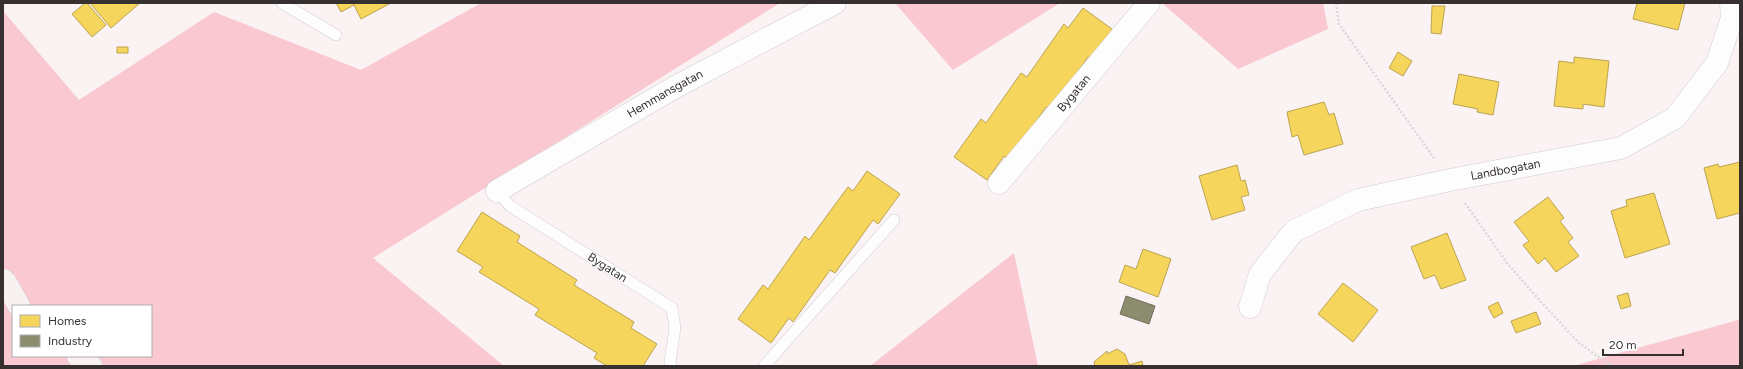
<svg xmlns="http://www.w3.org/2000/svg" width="1743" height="369" font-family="Figtree,sans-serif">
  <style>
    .forest { fill: #f9c8d0; fill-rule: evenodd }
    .homes { fill: #f6d55c; stroke: #bca44f }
    .industry { fill: #8c8c6e; stroke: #72705c }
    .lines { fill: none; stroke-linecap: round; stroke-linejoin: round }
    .service-casing { stroke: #d2cdcd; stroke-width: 12 }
    .minor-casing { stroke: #d2cdcd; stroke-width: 23 }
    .primary-casing { stroke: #d5d1d2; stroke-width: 23 }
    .path { stroke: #dbd8d9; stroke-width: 2.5; stroke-dasharray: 2 2; stroke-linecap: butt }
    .service { stroke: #fefdfd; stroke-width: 11 }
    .minor { stroke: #fefdfd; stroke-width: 22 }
    .primary { stroke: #f8f1f2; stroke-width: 22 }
    .labels { text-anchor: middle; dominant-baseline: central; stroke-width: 4; stroke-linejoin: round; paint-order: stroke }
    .street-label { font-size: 12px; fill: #363031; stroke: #fff }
  </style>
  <rect width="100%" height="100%" fill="#faf2f3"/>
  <path class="forest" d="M481,3h299l-407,255 131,108h-501v-355l76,89 135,-88 147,58zM13,306h138v50h-138z
    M895,3h165l-107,67z
    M1162,3h161l5,26 -90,40z
    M1014,253l24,113h-168z
    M1740,317v49h-167l165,-46z"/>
  <path class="homes" d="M85,3h2l19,22 -14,12 -20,-23z
    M90,3h50l-29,25z
    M336,3h17l1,2 -13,7z
    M353,3h38l-30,16z
    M1637,3h48l-7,27 -45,-11z
    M1432,6h13l-4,28 -10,-1z
    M1083,8l33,24 -22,30 -6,-5 -38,53 -4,-3 -37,53 -5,-4 -17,24 -33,-23 27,-38 5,4 35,-50 6,4 37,-53 4,4z
    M117,47h11v6h-11z
    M1398,52l14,9 -9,15 -14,-8z
    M1574,57l35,4 -5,46 -21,-3v5l-29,-3 5,-45 15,2z
    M1459,74l40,8 -6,33 -16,-3 1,-3 -25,-5z
    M1324,102l5,13 5,-2 9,31 -39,11 -6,-20 -6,2 -5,-25z
    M1740,162v51l-23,6 -13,-51 14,-4 1,3z
    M1237,165l4,16 4,-1 4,15 -8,2 4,13 -33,10 -13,-44z
    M867,171l33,23 -22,30 -5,-4 -38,53 -5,-3 -37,52 -4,-4 -18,25 -33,-24 25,-34 5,4 37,-53 4,4 39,-53 5,4z
    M1654,193l16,51 -45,14 -14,-47 16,-5 -1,-6z
    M1548,197l16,21 -4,3 13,17 -5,4 11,14 -23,16 -11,-14 -7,6 -15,-19 6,-4 -15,-19z
    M482,212l38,24 -3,6 60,38 -3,5 60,37 -3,6 26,16 -14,22h-36l-13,-8 3,-5 -62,-38 4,-6 -60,-37 4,-5 -26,-16z
    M1447,233l19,47 -25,9 -6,-14 -11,4 -13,-32z
    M1143,249l28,10 -13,38 -39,-15 6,-17 11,4z
    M1343,283l35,27 -25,32 -35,-28z
    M1628,293l3,13 -10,3 -4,-13z
    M1498,302l5,11 -9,5 -6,-11z
    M1536,312l5,12 -25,9 -5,-12z
    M1117,349l8,5 4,11 13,-4 1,5h-48l-1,-4 13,-11v3z"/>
  <path class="industry" d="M1126,296l29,10 -6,18 -29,-10z"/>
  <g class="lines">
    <g class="service-casing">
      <g id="service">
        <path d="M282,3l54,32"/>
        <path id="s1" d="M497,191l13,15 162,102 3,20 -5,34 1,4"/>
        <path d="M764,366l130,-146"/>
      </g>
    </g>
    <g class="minor-casing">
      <g id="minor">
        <path id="s2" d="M999,183l150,-180"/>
        <path id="s3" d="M497,191l180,-105 158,-83"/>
        <path id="s4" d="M1250,307l10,-33 34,-43 64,-31 92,-20 171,-32 54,-30 42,-55 15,-45 -1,-15"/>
      </g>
    </g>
    <g class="primary-casing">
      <path id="primary" d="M3,280l3,3 13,23
        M78,356l13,10"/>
    </g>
    <path class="path" d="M1336,3l3,21 95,134
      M1465,203l42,60 35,40 37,40 31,22 5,1"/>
    <use href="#service" class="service"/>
    <use href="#minor" class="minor"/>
    <use href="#primary" class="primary"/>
  </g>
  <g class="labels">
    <g class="street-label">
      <text stroke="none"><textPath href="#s2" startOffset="117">Bygatan</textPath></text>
      <text stroke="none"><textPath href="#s3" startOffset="194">Hemmansgatan</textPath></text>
      <text stroke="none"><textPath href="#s4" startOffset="311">Landbogatan</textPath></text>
      <text stroke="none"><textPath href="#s1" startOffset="135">Bygatan</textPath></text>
    </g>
  </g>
  <rect width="1743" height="369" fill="none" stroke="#363031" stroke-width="8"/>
  <rect x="12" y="305" width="140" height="52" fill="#ffffff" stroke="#afacad"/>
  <rect x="20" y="315" width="20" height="12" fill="#f6d55c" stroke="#afacad"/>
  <text x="48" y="325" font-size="12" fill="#363031">Homes</text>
  <rect x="20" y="335" width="20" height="12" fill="#8c8c6e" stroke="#afacad"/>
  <text x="48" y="345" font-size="12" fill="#363031">Industry</text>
  <path d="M1603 349v6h80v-6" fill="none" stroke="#363031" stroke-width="2"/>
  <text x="1609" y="349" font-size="12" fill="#363031" stroke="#ffffff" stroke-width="3" paint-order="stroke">20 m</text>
</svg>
